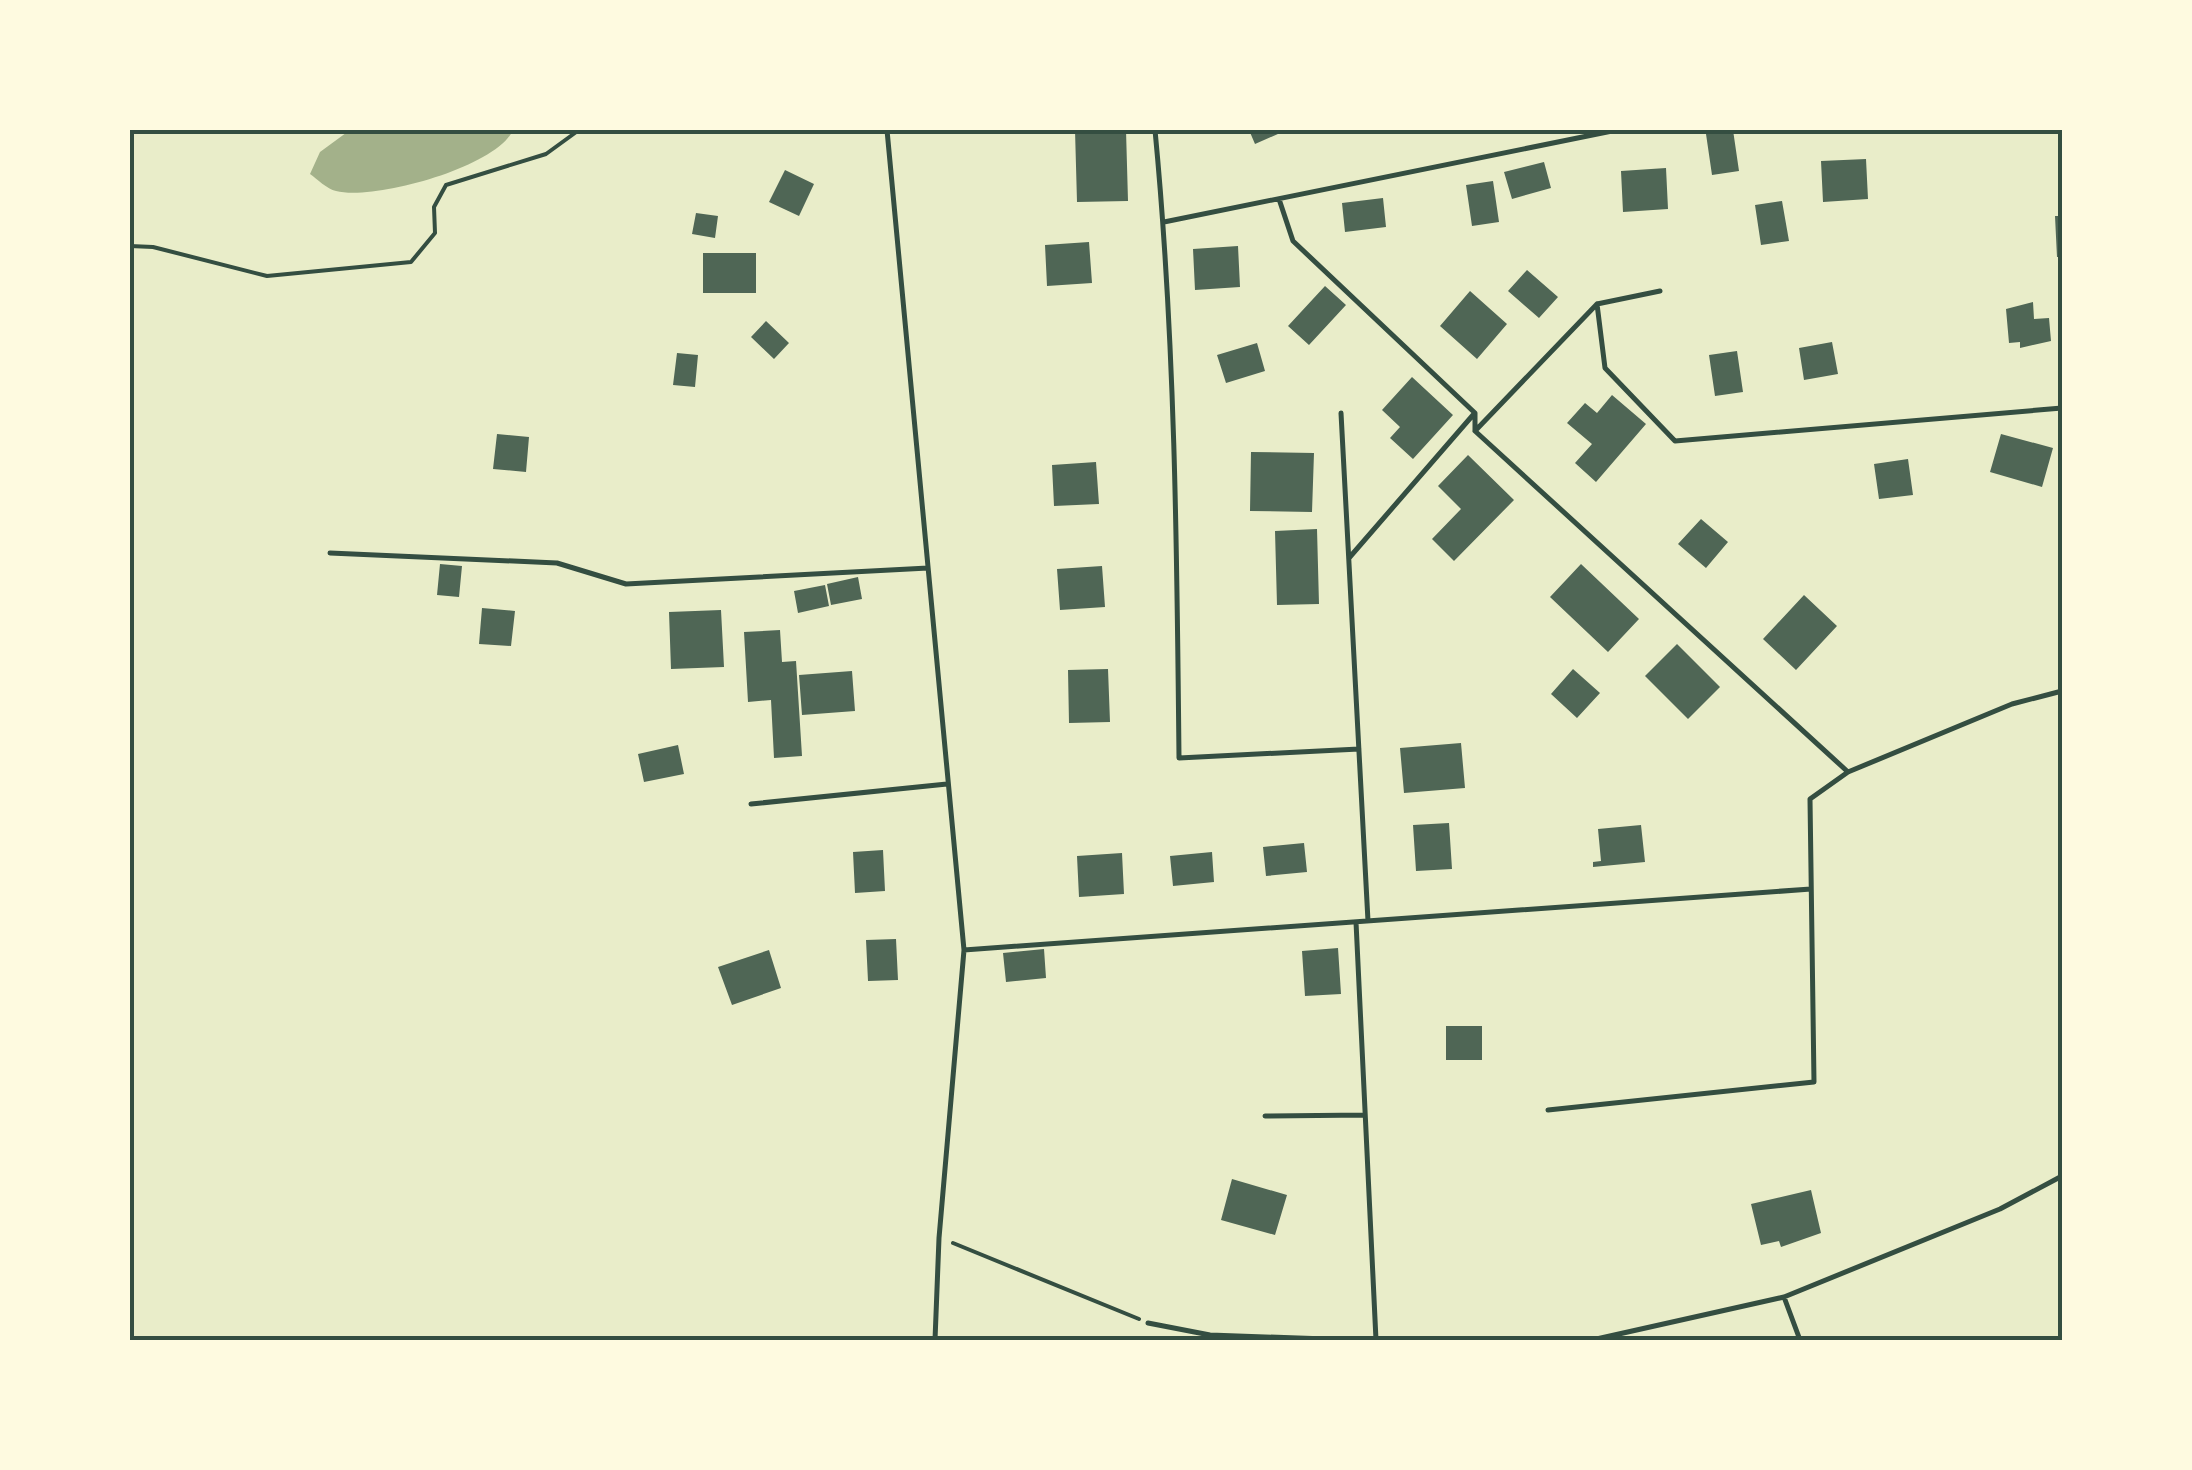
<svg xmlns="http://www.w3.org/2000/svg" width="2192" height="1470" font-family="'Roboto Condensed',sans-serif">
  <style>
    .water { fill: #a3b18a }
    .building { fill: #4f6655 }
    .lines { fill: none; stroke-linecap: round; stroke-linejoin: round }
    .path { stroke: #344e41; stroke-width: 4 }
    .service { stroke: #344e41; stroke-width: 5 }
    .neatline { fill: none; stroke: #344e41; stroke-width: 4 }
  </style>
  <rect width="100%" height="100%" fill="#e9edc9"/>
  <path class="water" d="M350,130h163c-16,37 -139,71 -177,61 -9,-2 -19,-12 -26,-17l10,-22z"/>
  <path class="building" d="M1075,130h51l2,71 -51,1z
    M1249,130h38l-32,14z
    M1733,130l6,41 -27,4 -6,-41z
    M1866,159l2,40 -45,3 -2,-41z
    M1544,162l7,26 -39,11 -8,-27z
    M1666,168l2,41 -45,3 -2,-41z
    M785,170l29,14 -15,32 -30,-14z
    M1493,181l6,41 -27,4 -6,-41z
    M1383,198l3,29 -41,5 -3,-29z
    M1782,201l7,40 -28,4 -6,-40z
    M696,213l22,3 -3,22 -23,-4z
    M2055,216h7v41h-5z
    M1089,242l3,41 -45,3 -2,-41z
    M1238,246l2,41 -45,3 -2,-41z
    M703,253h53v40h-53z
    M1527,270l31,27 -19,21 -31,-27z
    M1325,286l21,19 -37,40 -21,-19z
    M1470,291l37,33 -30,35 -37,-33z
    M2033,302l1,17 15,-1 2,23 -31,7v-6l-11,1 -3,-34z
    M766,321l23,22 -15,16 -23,-22z
    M1832,342l6,32 -34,6 -5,-32z
    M1257,343l8,28 -39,12 -9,-28z
    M1737,351l6,41 -28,4 -6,-41z
    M677,353l21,2 -3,32 -22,-2z
    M1412,377l41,38 -40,44 -23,-21 10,-11 -18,-17z
    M1612,395l34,29 -50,58 -21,-19 17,-19 -25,-21 18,-20 12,10z
    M497,434l32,3 -3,35 -33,-3z
    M2001,434l52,14 -11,39 -52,-15z
    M1251,452l63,1 -2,59 -62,-1z
    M1468,455l46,45 -60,61 -22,-22 29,-30 -23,-23z
    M1908,459l5,36 -34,4 -5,-35z
    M1096,462l3,42 -45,2 -2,-41z
    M1701,519l27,23 -22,26 -28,-24z
    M1317,529l2,75 -42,1 -2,-74z
    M440,564l22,2 -3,31 -22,-2z
    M1581,564l58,55 -31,33 -58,-55z
    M1102,566l3,41 -45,3 -3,-41z
    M858,577l4,22 -31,6 -4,-21z
    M825,585l4,21 -31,7 -4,-22z
    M1804,595l33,31 -41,44 -33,-31z
    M482,608l33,3 -4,35 -32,-2z
    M721,610l3,57 -53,2 -2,-57z
    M780,630l2,32 14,-1 6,95 -28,2 -3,-58 -23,2 -4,-70z
    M1677,644l43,43 -32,32 -43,-43z
    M1108,669l2,53 -41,1 -1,-53z
    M1573,669l27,24 -23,25 -26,-24z
    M852,671l3,40 -53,4 -3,-40z
    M1461,743l4,45 -61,5 -4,-45z
    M678,745l6,29 -40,8 -6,-28z
    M1449,823l3,46 -36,2 -3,-46z
    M1641,825l4,37 -52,5v-5l8,-1 -3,-32z
    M1304,843l3,29 -41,4 -3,-29z
    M883,850l2,41 -30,2 -2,-41z
    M1212,852l2,30 -41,4 -3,-30z
    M1122,853l2,41 -45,3 -2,-41z
    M896,939l2,41 -30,1 -2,-41z
    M1338,948l3,46 -36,2 -3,-45z
    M1044,949l2,29 -40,4 -3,-29z
    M769,950l12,38 -49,17 -14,-38z
    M1446,1026h36v34h-36z
    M1232,1179l55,16 -12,40 -54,-15z
    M1811,1190l10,43 -40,14 -2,-6 -18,4 -10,-41z"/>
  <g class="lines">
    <path class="path" d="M130,246l23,1 114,29 144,-14 24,-29 -1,-26 12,-22 100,-31 33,-24
      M953,1243l186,76"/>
    <path class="service" d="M887,130l77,820 -25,288 -4,102
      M1155,130c20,208 22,419 24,628l180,-9
      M1279,199l14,42 182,172v18l373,341
      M1164,222l453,-92
      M1660,291l-63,13 8,64 70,73 387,-33
      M1341,413l27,508
      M1475,431l122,-127
      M330,553l227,10 69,21 302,-16
      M1349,558l124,-143
      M751,804l196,-20
      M1356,922l20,418
      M964,950l847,-61
      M1548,1110l266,-28 -4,-283 38,-27 164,-68 50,-13
      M1265,1116l100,-1
      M1784,1297l16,43
      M1148,1323l62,12 145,5
      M1592,1340l192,-43 216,-88 62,-33"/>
  </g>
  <rect width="2192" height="1470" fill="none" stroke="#fefae0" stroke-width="265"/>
  <rect x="132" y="132" width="1928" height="1206" class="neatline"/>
</svg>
